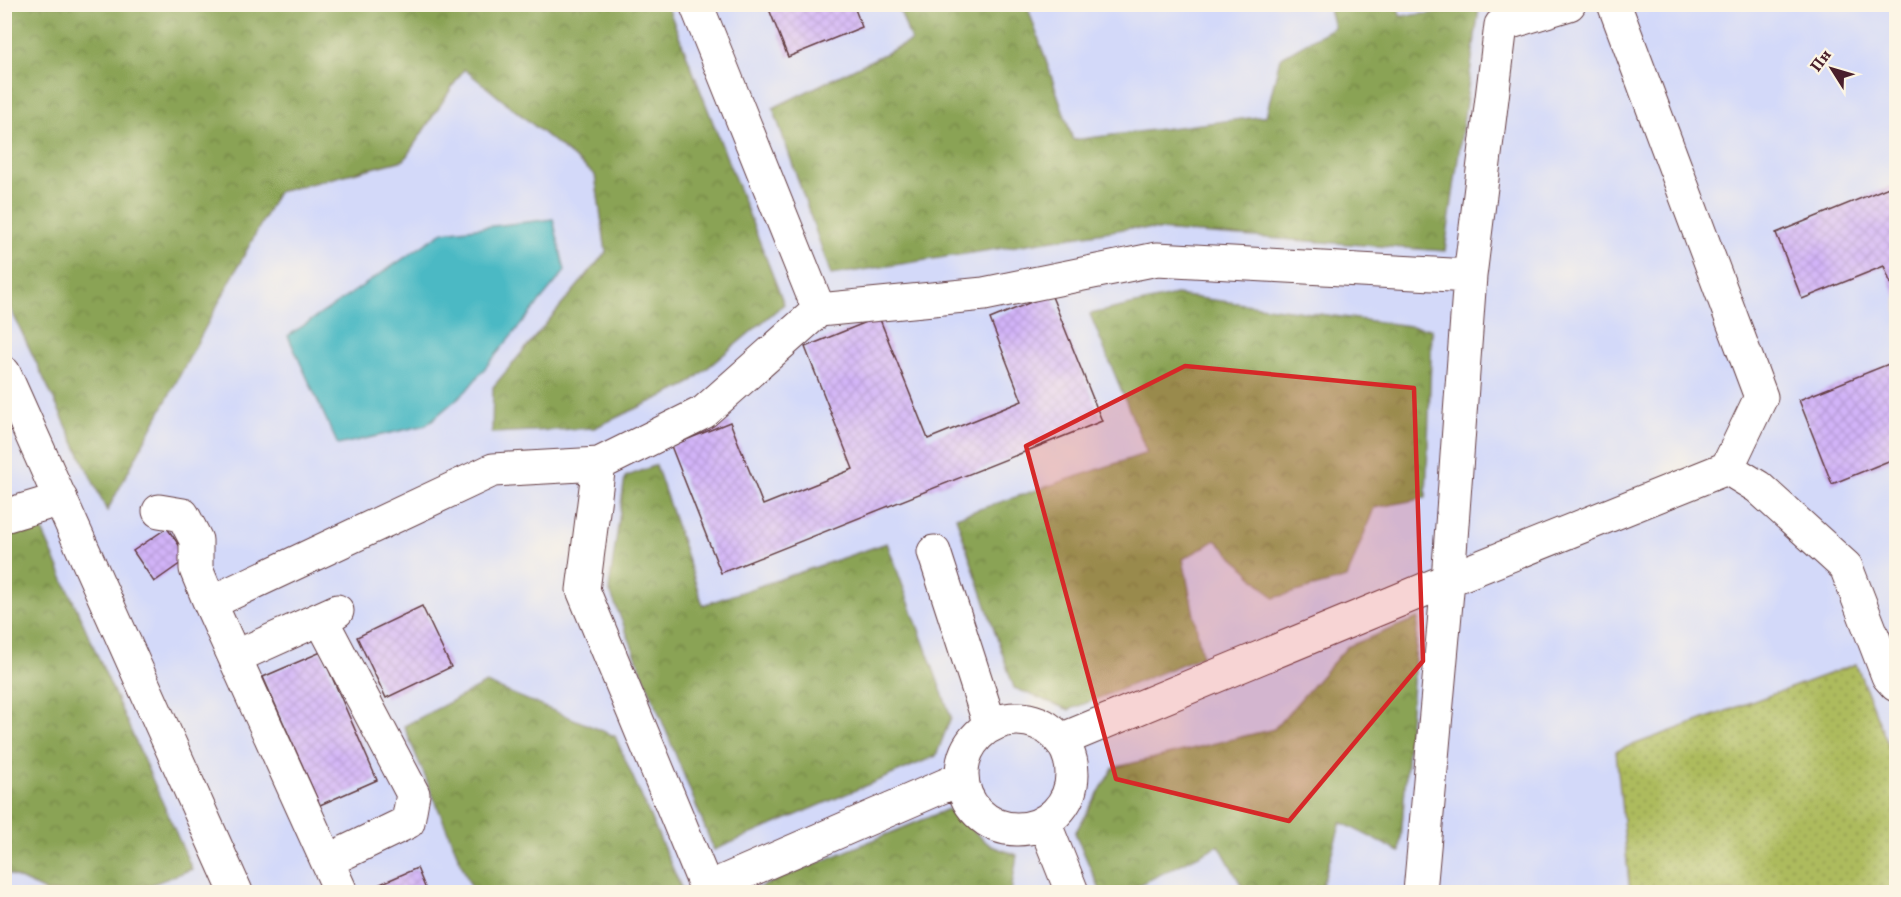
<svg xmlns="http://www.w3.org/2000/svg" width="1901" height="897" font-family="Vollkorn,serif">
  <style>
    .built { fill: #d3d9f9 }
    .grass { fill: url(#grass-dots); stroke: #7c6d44; stroke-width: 1.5 }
    .forest { fill: url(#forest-crowns); stroke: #6a6140; stroke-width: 1.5 }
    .water { fill: #4bb9c4; stroke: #4a6c78; stroke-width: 1.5 }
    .building { fill: url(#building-cross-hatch) }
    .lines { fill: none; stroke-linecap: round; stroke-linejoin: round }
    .minor-casing { stroke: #633c41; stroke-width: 35 }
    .minor { stroke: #fff; stroke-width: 33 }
    .marked { fill: #d62828; fill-opacity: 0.2; stroke: #d62828; stroke-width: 4.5; stroke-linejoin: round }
  </style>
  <defs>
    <pattern id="grass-dots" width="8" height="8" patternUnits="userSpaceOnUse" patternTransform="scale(1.5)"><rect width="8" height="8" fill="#adbb5d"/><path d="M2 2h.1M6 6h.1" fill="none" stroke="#8f974d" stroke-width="1.8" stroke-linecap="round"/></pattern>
    <pattern id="forest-crowns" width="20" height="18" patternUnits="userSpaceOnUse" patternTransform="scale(1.5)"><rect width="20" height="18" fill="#8aa354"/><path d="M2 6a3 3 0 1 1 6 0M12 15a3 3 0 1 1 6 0" fill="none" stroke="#738446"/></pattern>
    <pattern id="building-cross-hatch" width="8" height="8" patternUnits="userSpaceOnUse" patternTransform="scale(1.5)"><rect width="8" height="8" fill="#d2b4f8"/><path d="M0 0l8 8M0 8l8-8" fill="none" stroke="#b69ad5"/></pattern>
  </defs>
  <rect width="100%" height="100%" fill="#fcf5e5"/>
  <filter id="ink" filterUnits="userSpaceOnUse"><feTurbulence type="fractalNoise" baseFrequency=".0167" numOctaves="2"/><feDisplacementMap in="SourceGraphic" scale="12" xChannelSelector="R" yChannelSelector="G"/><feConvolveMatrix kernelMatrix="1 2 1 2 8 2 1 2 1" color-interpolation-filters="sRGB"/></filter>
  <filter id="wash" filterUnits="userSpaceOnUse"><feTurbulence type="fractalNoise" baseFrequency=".008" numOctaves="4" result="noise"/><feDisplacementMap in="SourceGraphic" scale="24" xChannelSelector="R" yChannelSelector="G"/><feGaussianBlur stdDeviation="1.35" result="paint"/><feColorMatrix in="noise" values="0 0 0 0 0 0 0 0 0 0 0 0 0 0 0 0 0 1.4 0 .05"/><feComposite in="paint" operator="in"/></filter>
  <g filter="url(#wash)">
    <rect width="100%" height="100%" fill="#f0ddbd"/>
    <path class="built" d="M5,5h1891v887h-1891z"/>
    <path class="grass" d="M1856,664l40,101v127h-266l-14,-141z"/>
    <path class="forest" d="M667,5l117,299 -97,81 -93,43 -102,5 1,-46 113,-135 -11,-77 -131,-106 -60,91 -126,32 -171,319 -102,-214v-292z
      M898,5h129l46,135 193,-24 14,-58 54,-31 -6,-22h70l2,11 79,-7 -34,242 -315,-23 -299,47 -58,-167 138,-67z
      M1176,295l256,34 -6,169 -52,10 -27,70 -73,20 -58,-58 -33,19 19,97 -133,54 -55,-22 -58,-171 191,-64 -57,-139z
      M656,465l47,140 184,-62 64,174 -15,39 -222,94 -105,-261 16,-112z
      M37,519l155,350 -60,23h-85l-42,-20 -1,-276 5,-3 -4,-24v-41z
      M1418,618l-18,234 -59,-30 -20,67 -11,3h-65l-26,-47 -94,47h-24l-26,-59 38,-65 161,-39 73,-82z
      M486,683l129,53 68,156h-210l-69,-166z
      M948,809l43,37 26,9 -6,37h-263z"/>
    <path class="water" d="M553,219l12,52 -99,120 -40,34 -88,20 -50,-109 155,-104z"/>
    <g id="blocks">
      <path class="building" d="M767,4h86l9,23 -74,30z
        M1896,184v113l-12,-31 -82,33 -26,-66z
        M1051,294l51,127 -381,152 -50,-127 59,-24 33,83 90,-36 -48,-122 74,-30 49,122 94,-38 -32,-82z
        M1896,361v97l-64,26 -33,-84z
        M167,528l21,30 -34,24 -21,-31z
        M422,606l29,61 -65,31 -29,-61z
        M321,652l56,128 -57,25 -57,-128z
        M417,868l10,24h-65z"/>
    </g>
  </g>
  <g filter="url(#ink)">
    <use href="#blocks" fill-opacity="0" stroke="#633c41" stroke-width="1.5"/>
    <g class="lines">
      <g class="minor-casing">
        <path id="minor" d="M696,4l123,306 165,-16 173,-35 313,17 31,-251 68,-21
          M1470,276l-22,304 279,-112 34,-71 -147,-393
          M4,373l232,519
          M599,464l-16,126 125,302
          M1727,468l31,19 88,80 42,109 8,9
          M159,511l24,4 13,25v29l14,34
          M4,516l57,-17
          M934,552l56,173
          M321,619l92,175 -5,28 -81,39
          M235,657l102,-46
          M962 774a55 55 0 1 1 110 0a55 55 0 1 1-110 0Z
          M1061,740l387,-160 -28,312
          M1044,822l28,70
          M706,889l256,-111
          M341,892l-131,-289 283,-133 106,-6 105,-52 115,-102"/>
      </g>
      <use href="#minor" class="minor"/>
    </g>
  </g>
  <path class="marked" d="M1185,366l229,22 9,273 -134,160 -173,-42 -90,-333z"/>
  <rect width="1901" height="897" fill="none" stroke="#fcf5e5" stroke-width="24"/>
  <g transform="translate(1832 69) rotate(307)" stroke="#fcf5e5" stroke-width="4.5" paint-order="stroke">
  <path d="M0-4.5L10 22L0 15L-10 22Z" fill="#4a1f2b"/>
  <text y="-9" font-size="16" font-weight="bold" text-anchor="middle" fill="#4a1f2b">Пн</text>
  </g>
</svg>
